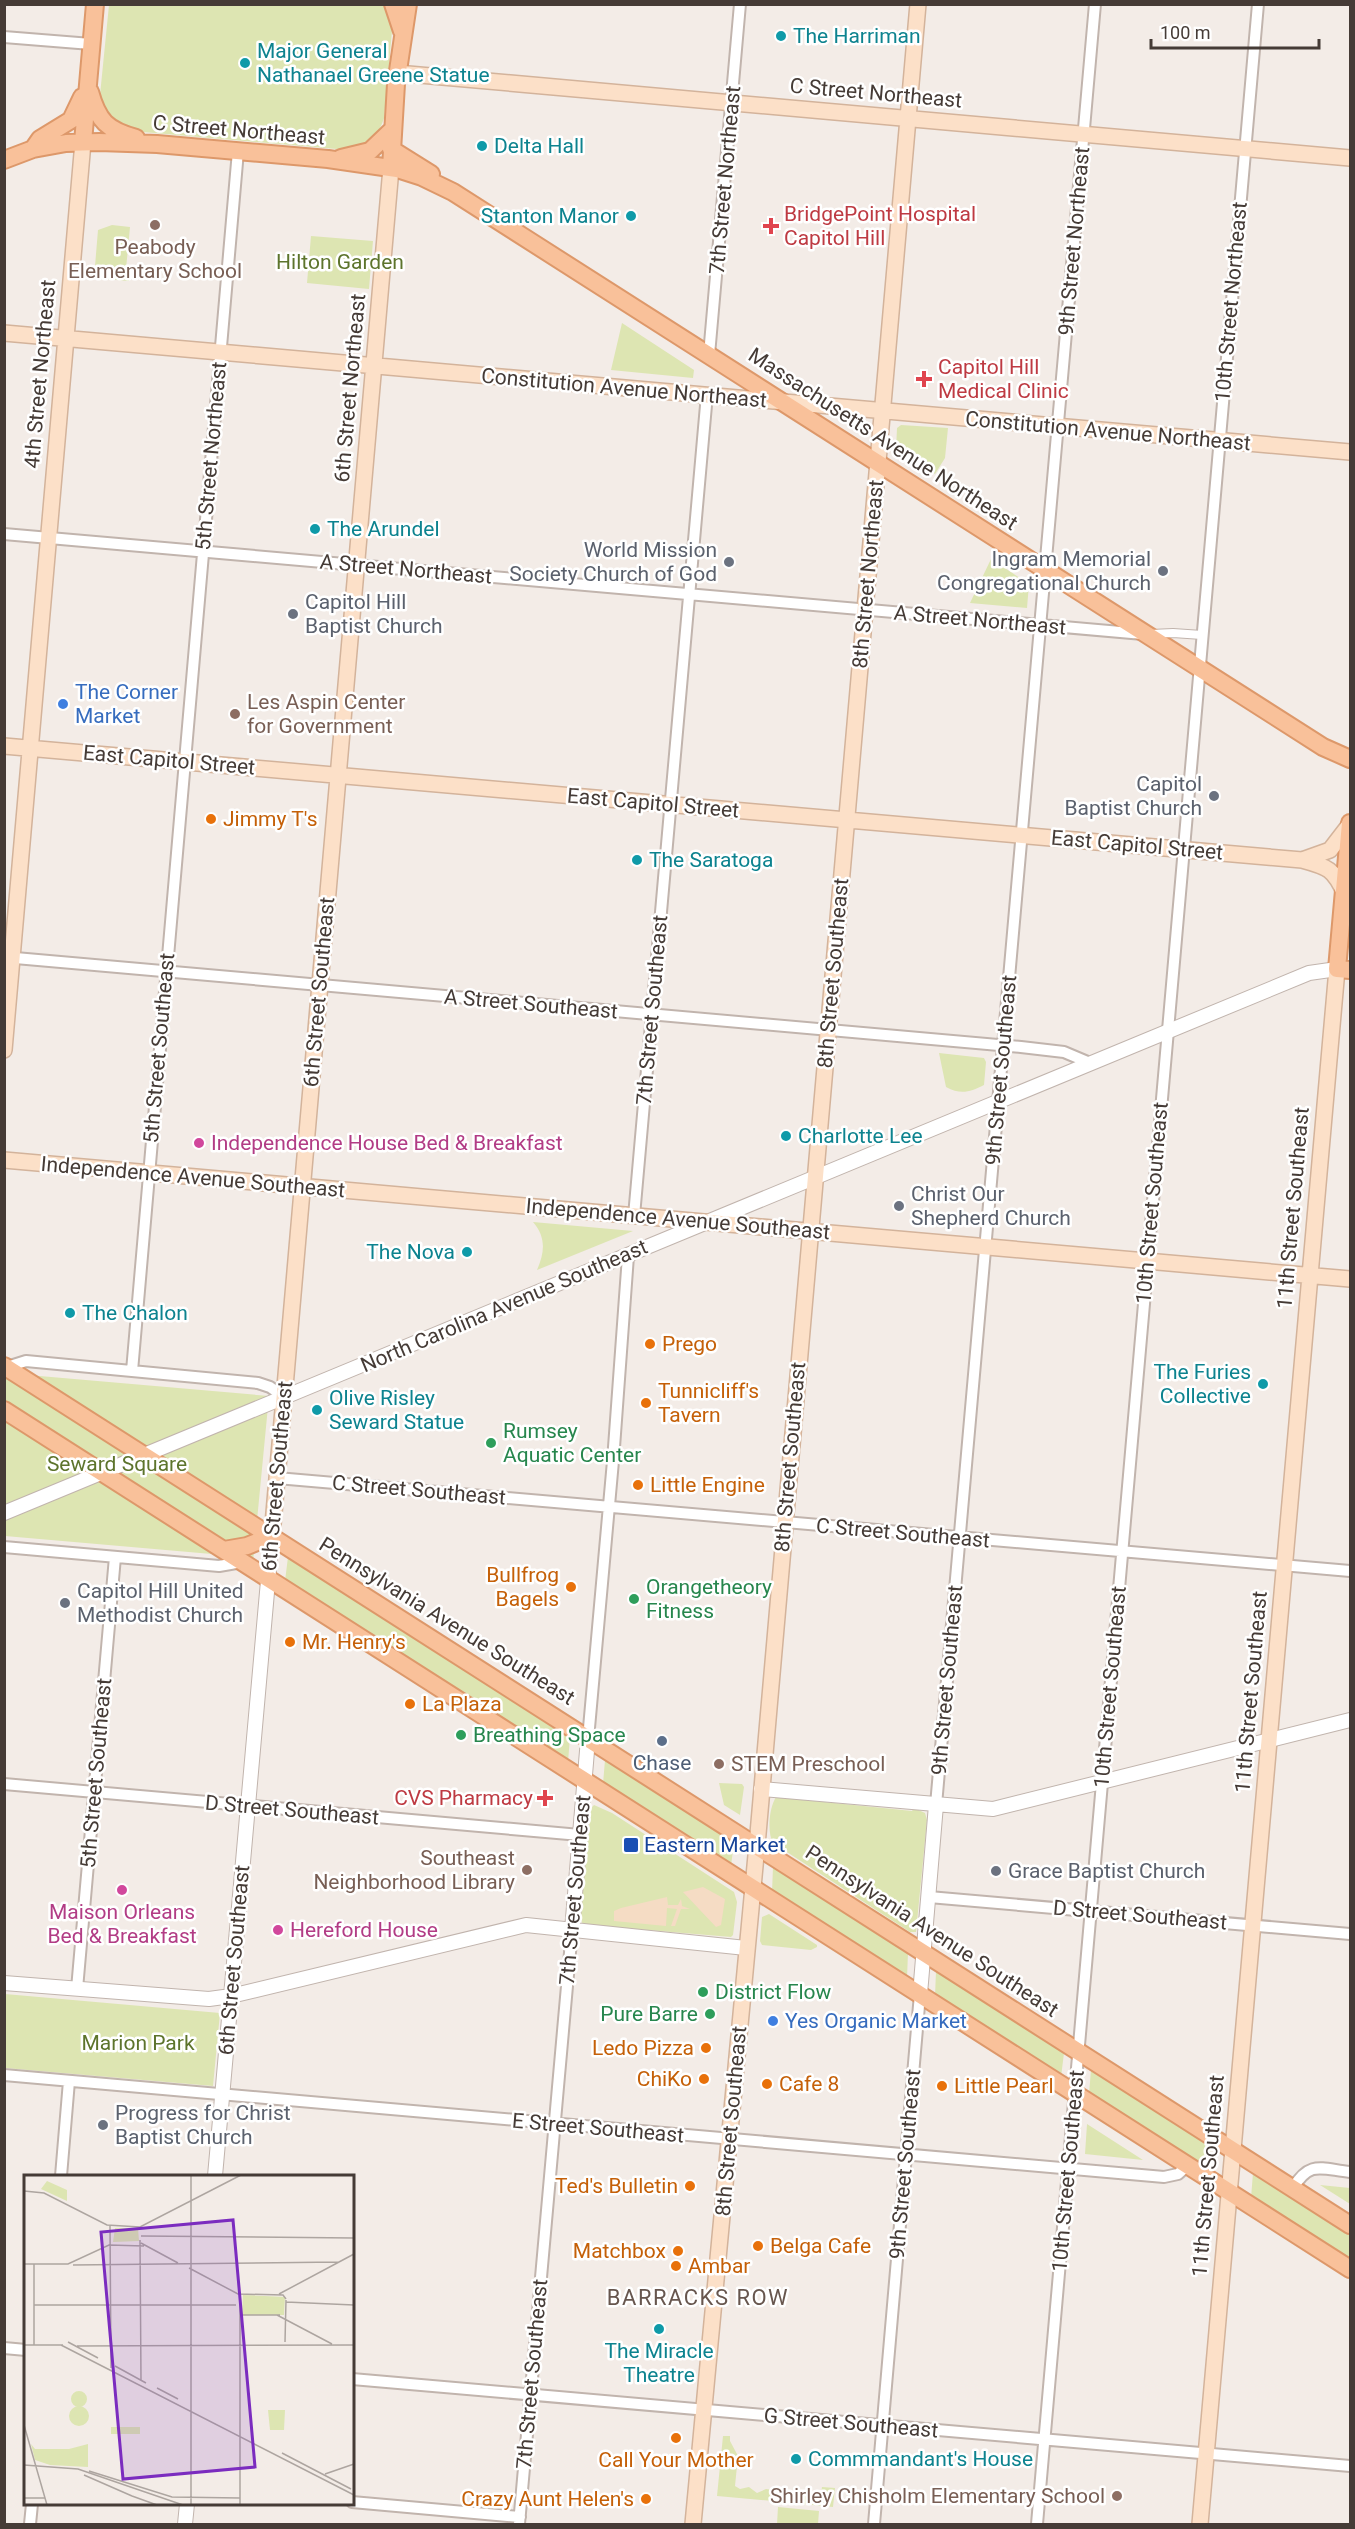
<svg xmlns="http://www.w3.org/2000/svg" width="1355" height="2529" font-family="Roboto,sans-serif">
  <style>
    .green { fill: #dde5b2 }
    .sand { fill: #f5dcc4 }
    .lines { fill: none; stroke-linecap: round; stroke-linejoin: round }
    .pedestrian-casing { stroke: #c1b4ad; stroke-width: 10 }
    .minor-casing { stroke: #c1b4ad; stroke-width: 14 }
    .tertiary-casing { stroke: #c1b4ad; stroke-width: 16 }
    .secondary-casing { stroke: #d3b39b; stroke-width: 18 }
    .primary-casing { stroke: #dd986a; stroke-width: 20 }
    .pedestrian { stroke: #fff; stroke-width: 8 }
    .minor { stroke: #fff; stroke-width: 10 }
    .tertiary { stroke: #fff; stroke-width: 14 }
    .secondary { stroke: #fce0c8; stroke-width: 15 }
    .primary { stroke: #f9c19a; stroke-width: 16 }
    .culture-dot { fill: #0f9aa8; stroke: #fff; stroke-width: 2 }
    .education-dot { fill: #8d6e63; stroke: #fff; stroke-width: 2 }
    .health-dot { fill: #e0444e; stroke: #fff; stroke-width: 2 }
    .worship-dot { fill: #6b7280; stroke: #fff; stroke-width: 2 }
    .shop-dot { fill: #3f7fe0; stroke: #fff; stroke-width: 2 }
    .food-dot { fill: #e8710a; stroke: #fff; stroke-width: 2 }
    .hotel-dot { fill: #d1479c; stroke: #fff; stroke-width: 2 }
    .leisure-dot { fill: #2e9e5b; stroke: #fff; stroke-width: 2 }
    .service-dot { fill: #5c6f8a; stroke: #fff; stroke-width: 2 }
    .transit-dot { fill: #1a4fb4; stroke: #fff; stroke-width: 2 }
    .labels { text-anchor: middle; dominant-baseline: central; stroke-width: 5; stroke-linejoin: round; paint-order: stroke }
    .culture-label { font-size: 21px; fill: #0d838f; stroke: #fff; text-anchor: start }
    .street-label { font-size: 21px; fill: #453b36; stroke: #fff }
    .health-label { font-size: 21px; fill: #be3a42; stroke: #fff; text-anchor: start }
    .education-label { font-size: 21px; fill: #785e54; stroke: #fff; text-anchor: start }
    .park-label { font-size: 21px; fill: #5d742c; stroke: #fff }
    .worship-label { font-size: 21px; fill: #5b616d; stroke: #fff; text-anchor: start }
    .shop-label { font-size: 21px; fill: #366cbe; stroke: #fff; text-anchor: start }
    .food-label { font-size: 21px; fill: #c56008; stroke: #fff; text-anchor: start }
    .hotel-label { font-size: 21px; fill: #b23c85; stroke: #fff; text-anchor: start }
    .leisure-label { font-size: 21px; fill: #27864d; stroke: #fff; text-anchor: start }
    .service-label { font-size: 21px; fill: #4e5e75; stroke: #fff }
    .transit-label { font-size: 21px; fill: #164399; stroke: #fff; text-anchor: start }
    .neighbourhood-label { font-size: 22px; letter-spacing: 1.5px; fill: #67564e; stroke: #fff }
    .inset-road { fill: none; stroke: #ada5a0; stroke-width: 1.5 }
    .view { fill: #7b2cbf; fill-opacity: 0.15; stroke: #7b2cbf; stroke-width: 3 }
    .inset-edge { fill: none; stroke: #453b36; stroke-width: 3 }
  </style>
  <rect width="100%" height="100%" fill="#f3ece7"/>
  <path class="green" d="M109,5h276l8,15 -9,98c-6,20 -17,26 -36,32l-216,-19c-20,-6 -28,-16 -32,-36z
    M112,225l18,2 -4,42 4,1 -1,11 -35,-3 4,-48z
    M311,236l62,5 -4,48 -62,-6z
    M622,323l72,47 -1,8 -82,-8z
    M901,425l47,3 -3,30 -10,16 -39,-24 1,-22z
    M991,559l38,25 -2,24 -57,-5z
    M939,1053l45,5 2,4 -2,23c-14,7 -23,10 -38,2z
    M533,1222l100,9 -96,39c8,-18 9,-33 -4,-48z
    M5,1373l264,23 -16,166 -7,-5 -241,-21z
    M288,1557l282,180 -2,25 -283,-181z
    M605,1760l129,82 -3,24 -128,-82z
    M719,1783l23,1 2,3 -4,28 -16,-10z
    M776,1797l136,14 2,-3 11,5 2,7 -11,112h-6l-137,-89c-6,-11 -4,-35 3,-46z
    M594,1805l18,8 122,79 3,10 -4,33 -2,2 -131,-11 -3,3 -14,-5 -3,-5 11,-111z
    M773,1867l135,86 -1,25 -135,-86z
    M769,1914l48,31v2l-6,3 -49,-5 -2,-4 2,-24z
    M936,1971l128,82 -3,24 -126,-81z
    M5,1994l215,19 -7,73 -208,-18z
    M1091,2070l120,76 -3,25 -119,-77z
    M1087,2124l56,36 -58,-6z
    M1253,2173l97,62v27l-99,-64z
    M1320,2185l30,3v16z
    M723,2436h7v5l8,15 -3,30 5,3 9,-2 8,6 9,-4 8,1 -1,11 -56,-5z
    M822,2487l13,1 -2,19 -30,-3 1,-11 17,1z
    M777,2490l8,1v4l7,1 1,-4 8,1 -1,11 -25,-2z
    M778,2507l41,4 -1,13h-41z"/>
  <path class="sand" d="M703,1887l22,12 -4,26 -5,2 -33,-35z
    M667,1897l1,8h10l3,-6 1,7 8,3h-9l-6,17h-4l6,-17 -10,-1 -1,18 -52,-5v-10l7,-3z"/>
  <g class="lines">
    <g class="pedestrian-casing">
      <path id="pedestrian" d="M1151,634l22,-1 29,2"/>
    </g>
    <g class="minor-casing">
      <path id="minor" d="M4,37l87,7
        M709,355l31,-351
        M4,534l1139,100
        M4,957l1017,90 43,5 26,11
        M634,1216l73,-822
        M7,1367l19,-6 232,22 12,4 14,10
        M132,1371l106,-1220
        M277,1478l1073,93
        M4,1547l215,19 23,-4
        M588,1739l25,-278 15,-205
        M4,1784l576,51
        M936,1805l159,-1801
        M929,1897l421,37
        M77,1989l38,-432
        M4,2075l1160,102 14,-3 10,-9
        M61,2176l8,-95
        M1293,2188c17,-28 28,-19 57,-16
        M4,2348l22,2
        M352,2379l998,87
        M352,2502l168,15
        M30,2524l2,-20
        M519,2524l53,-594
        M874,2524l46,-530
        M1037,2524l221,-2520"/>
    </g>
    <g class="tertiary-casing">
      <path id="tertiary" d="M4,1513l1305,-540 28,-4
        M761,1789l232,20 357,-89
        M572,1930l16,-191
        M4,1983l205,16 22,-3 295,-71 220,23
        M920,1994l16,-189
        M215,2176l57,-640
        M185,2524l2,-20"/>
    </g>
    <g class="secondary-casing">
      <path id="secondary" d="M397,73l953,85
        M4,333l1346,119
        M4,746l1298,114c26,7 32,9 43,34
        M1302,860l28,-10 20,-26
        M4,1050l79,-908
        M4,1160l1346,119
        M272,1536l119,-1368
        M693,2524l65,-690 160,-1830
        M1200,2524l137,-1555"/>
    </g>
    <g class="primary-casing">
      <path id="primary" d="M393,4l9,27
        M90,92c8,29 17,38 46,46
        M83,142l12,-138
        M33,149l7,-10 31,-19 11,-23
        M391,149l40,25
        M341,158l29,-7 21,-20
        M4,160l29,-11 33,-6 33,-1 58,2 171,15 69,10 25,8 31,15 870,555 27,12
        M391,168l5,-84 12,-80
        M1350,823l-13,146 13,1
        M4,1366l1346,859
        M4,1410l1346,859
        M224,1550l23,-4 25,-10"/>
    </g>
    <use href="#pedestrian" class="pedestrian"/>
    <use href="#minor" class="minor"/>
    <use href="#tertiary" class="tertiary"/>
    <use href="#secondary" class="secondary"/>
    <use href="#primary" class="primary"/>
  </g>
  <g class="culture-dot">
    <circle cx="781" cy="36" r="6"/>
    <circle cx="245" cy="63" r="6"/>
    <circle cx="482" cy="146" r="6"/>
    <circle cx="631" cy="216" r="6"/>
    <circle cx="315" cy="529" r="6"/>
    <circle cx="637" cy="860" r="6"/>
    <circle cx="786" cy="1136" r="6"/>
    <circle cx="467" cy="1252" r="6"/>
    <circle cx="70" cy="1313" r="6"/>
    <circle cx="1263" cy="1384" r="6"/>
    <circle cx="317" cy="1410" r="6"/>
    <circle cx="659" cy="2329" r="6"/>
    <circle cx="796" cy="2459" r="6"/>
  </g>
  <g class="education-dot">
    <circle cx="155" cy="225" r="6"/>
    <circle cx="235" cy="714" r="6"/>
    <circle cx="719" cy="1764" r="6"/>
    <circle cx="527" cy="1870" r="6"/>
    <circle cx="1117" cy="2496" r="6"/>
  </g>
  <g class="health-dot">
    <path d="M768 217h6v6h6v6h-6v6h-6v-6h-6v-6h6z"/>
    <path d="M921 370h6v6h6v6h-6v6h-6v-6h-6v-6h6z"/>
    <path d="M542 1789h6v6h6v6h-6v6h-6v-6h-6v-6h6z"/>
  </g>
  <g class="worship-dot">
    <circle cx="729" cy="562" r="6"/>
    <circle cx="1163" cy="571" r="6"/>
    <circle cx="293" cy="614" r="6"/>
    <circle cx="1214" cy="796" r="6"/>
    <circle cx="899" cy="1206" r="6"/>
    <circle cx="65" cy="1603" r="6"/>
    <circle cx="996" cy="1871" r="6"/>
    <circle cx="103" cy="2125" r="6"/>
  </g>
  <g class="shop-dot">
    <circle cx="63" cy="704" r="6"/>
    <circle cx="773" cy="2021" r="6"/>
  </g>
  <g class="food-dot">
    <circle cx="211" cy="819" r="6"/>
    <circle cx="650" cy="1344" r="6"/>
    <circle cx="646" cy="1403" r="6"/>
    <circle cx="638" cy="1485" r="6"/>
    <circle cx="571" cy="1587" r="6"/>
    <circle cx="290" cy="1642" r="6"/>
    <circle cx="410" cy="1704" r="6"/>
    <circle cx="706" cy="2048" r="6"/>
    <circle cx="704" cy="2079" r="6"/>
    <circle cx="767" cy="2084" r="6"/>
    <circle cx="942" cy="2086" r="6"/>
    <circle cx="690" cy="2186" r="6"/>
    <circle cx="758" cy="2246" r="6"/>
    <circle cx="678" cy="2251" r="6"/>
    <circle cx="676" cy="2266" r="6"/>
    <circle cx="676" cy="2438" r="6"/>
    <circle cx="646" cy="2499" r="6"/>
  </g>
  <g class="hotel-dot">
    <circle cx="199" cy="1143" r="6"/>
    <circle cx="122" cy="1890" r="6"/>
    <circle cx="278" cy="1930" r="6"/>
  </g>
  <g class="leisure-dot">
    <circle cx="491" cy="1443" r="6"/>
    <circle cx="634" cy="1599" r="6"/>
    <circle cx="461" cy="1735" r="6"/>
    <circle cx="703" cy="1992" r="6"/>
    <circle cx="710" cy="2014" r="6"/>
  </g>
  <circle class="service-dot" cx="662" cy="1741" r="6"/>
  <rect class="transit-dot" x="623" y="1837" width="16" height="16" rx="3"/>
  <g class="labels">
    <g class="culture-label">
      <text x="793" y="36">The Harriman</text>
      <text x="257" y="51">Major General<tspan x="257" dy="24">Nathanael Greene Statue</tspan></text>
      <text x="494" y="146">Delta Hall</text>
      <text x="619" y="216" text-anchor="end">Stanton Manor</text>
      <text x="327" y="529">The Arundel</text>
      <text x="649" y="860">The Saratoga</text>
      <text x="798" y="1136">Charlotte Lee</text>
      <text x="455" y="1252" text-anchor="end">The Nova</text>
      <text x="82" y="1313">The Chalon</text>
      <text x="1251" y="1372" text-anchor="end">The Furies<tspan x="1251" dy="24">Collective</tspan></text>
      <text x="329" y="1398">Olive Risley<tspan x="329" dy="24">Seward Statue</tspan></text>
      <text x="659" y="2351" text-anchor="middle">The Miracle<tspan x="659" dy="24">Theatre</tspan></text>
      <text x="808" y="2459">Commmandant's House</text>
    </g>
    <g class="street-label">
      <text transform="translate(876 93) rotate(5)">C Street Northeast</text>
      <text transform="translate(239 130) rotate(5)">C Street Northeast</text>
      <text transform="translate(725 180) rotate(-85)">7th Street Northeast</text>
      <text transform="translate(1074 241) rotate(-85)">9th Street Northeast</text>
      <text transform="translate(1231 302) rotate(-85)">10th Street Northeast</text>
      <text transform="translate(40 374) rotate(-85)">4th Street Northeast</text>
      <text transform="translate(350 388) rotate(-85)">6th Street Northeast</text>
      <text transform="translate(624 388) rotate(5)">Constitution Avenue Northeast</text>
      <text transform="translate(1108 431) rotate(5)">Constitution Avenue Northeast</text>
      <text transform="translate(883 439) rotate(33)">Massachusetts Avenue Northeast</text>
      <text transform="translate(211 456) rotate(-85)">5th Street Northeast</text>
      <text transform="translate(406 569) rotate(5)">A Street Northeast</text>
      <text transform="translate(868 574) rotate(-85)">8th Street Northeast</text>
      <text transform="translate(980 620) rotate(5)">A Street Northeast</text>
      <text transform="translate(169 760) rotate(5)">East Capitol Street</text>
      <text transform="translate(653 803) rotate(5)">East Capitol Street</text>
      <text transform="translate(1137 845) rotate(5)">East Capitol Street</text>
      <text transform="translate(833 973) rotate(-85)">8th Street Southeast</text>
      <text transform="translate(319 992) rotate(-85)">6th Street Southeast</text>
      <text transform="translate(531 1004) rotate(5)">A Street Southeast</text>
      <text transform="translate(652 1010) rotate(-85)">7th Street Southeast</text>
      <text transform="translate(159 1048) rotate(-85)">5th Street Southeast</text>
      <text transform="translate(1001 1070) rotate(-85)">9th Street Southeast</text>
      <text transform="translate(193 1177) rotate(5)">Independence Avenue Southeast</text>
      <text transform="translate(1152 1203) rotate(-85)">10th Street Southeast</text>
      <text transform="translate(1293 1208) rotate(-85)">11th Street Southeast</text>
      <text transform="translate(678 1219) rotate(5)">Independence Avenue Southeast</text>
      <text transform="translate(504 1306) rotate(-23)">North Carolina Avenue Southeast</text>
      <text transform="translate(790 1457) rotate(-85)">8th Street Southeast</text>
      <text transform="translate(277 1476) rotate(-85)">6th Street Southeast</text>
      <text transform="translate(419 1490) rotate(5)">C Street Southeast</text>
      <text transform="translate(903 1533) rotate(5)">C Street Southeast</text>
      <text transform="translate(447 1621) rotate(32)">Pennsylvania Avenue Southeast</text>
      <text transform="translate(947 1680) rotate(-85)">9th Street Southeast</text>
      <text transform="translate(1110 1687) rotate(-85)">10th Street Southeast</text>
      <text transform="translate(1251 1692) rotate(-85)">11th Street Southeast</text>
      <text transform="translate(96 1773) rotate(-85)">5th Street Southeast</text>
      <text transform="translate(292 1810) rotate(5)">D Street Southeast</text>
      <text transform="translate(575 1890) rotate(-85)">7th Street Southeast</text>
      <text transform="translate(1140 1915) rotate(5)">D Street Southeast</text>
      <text transform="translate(932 1931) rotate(33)">Pennsylvania Avenue Southeast</text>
      <text transform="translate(234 1960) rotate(-85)">6th Street Southeast</text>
      <text transform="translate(731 2121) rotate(-85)">8th Street Southeast</text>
      <text transform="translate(598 2128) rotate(5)">E Street Southeast</text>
      <text transform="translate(905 2164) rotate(-85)">9th Street Southeast</text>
      <text transform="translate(1068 2171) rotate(-85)">10th Street Southeast</text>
      <text transform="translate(1208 2176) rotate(-85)">11th Street Southeast</text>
      <text transform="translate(532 2374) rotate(-85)">7th Street Southeast</text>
      <text transform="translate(851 2423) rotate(5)">G Street Southeast</text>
    </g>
    <g class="health-label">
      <text x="784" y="214">BridgePoint Hospital<tspan x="784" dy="24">Capitol Hill</tspan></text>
      <text x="938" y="367">Capitol Hill<tspan x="938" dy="24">Medical Clinic</tspan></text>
      <text x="533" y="1798" text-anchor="end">CVS Pharmacy</text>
    </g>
    <g class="education-label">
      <text x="155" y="247" text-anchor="middle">Peabody<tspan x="155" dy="24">Elementary School</tspan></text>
      <text x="247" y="702">Les Aspin Center<tspan x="247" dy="24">for Government</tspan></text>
      <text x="731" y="1764">STEM Preschool</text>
      <text x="515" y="1858" text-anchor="end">Southeast<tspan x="515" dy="24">Neighborhood Library</tspan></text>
      <text x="1105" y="2496" text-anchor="end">Shirley Chisholm Elementary School</text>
    </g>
    <g class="park-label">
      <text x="340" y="262">Hilton Garden</text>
      <text x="117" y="1464">Seward Square</text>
      <text x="138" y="2043">Marion Park</text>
    </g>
    <g class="worship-label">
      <text x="717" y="550" text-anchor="end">World Mission<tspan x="717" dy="24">Society Church of God</tspan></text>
      <text x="1151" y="559" text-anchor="end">Ingram Memorial<tspan x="1151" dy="24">Congregational Church</tspan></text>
      <text x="305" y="602">Capitol Hill<tspan x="305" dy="24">Baptist Church</tspan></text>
      <text x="1202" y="784" text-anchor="end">Capitol<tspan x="1202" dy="24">Baptist Church</tspan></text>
      <text x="911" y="1194">Christ Our<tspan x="911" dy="24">Shepherd Church</tspan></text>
      <text x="77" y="1591">Capitol Hill United<tspan x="77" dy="24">Methodist Church</tspan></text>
      <text x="1008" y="1871">Grace Baptist Church</text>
      <text x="115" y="2113">Progress for Christ<tspan x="115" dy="24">Baptist Church</tspan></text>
    </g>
    <g class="shop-label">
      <text x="75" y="692">The Corner<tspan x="75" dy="24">Market</tspan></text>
      <text x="785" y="2021">Yes Organic Market</text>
    </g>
    <g class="food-label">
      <text x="223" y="819">Jimmy T's</text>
      <text x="662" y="1344">Prego</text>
      <text x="658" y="1391">Tunnicliff's<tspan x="658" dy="24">Tavern</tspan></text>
      <text x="650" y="1485">Little Engine</text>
      <text x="559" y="1575" text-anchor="end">Bullfrog<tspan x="559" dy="24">Bagels</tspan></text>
      <text x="302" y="1642">Mr. Henry's</text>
      <text x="422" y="1704">La Plaza</text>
      <text x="694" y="2048" text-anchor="end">Ledo Pizza</text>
      <text x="692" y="2079" text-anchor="end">ChiKo</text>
      <text x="779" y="2084">Cafe 8</text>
      <text x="954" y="2086">Little Pearl</text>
      <text x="678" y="2186" text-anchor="end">Ted's Bulletin</text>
      <text x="770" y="2246">Belga Cafe</text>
      <text x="666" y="2251" text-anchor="end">Matchbox</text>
      <text x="688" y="2266">Ambar</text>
      <text x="676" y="2460" text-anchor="middle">Call Your Mother</text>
      <text x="634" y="2499" text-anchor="end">Crazy Aunt Helen's</text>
    </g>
    <g class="hotel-label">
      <text x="211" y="1143">Independence House Bed &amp; Breakfast</text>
      <text x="122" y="1912" text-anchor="middle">Maison Orleans<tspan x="122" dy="24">Bed &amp; Breakfast</tspan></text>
      <text x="290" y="1930">Hereford House</text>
    </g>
    <g class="leisure-label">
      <text x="503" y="1431">Rumsey<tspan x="503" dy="24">Aquatic Center</tspan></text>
      <text x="646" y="1587">Orangetheory<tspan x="646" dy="24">Fitness</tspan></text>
      <text x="473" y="1735">Breathing Space</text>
      <text x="715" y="1992">District Flow</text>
      <text x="698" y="2014" text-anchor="end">Pure Barre</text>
    </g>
    <g class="service-label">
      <text x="662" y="1763">Chase</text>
    </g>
    <g class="transit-label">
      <text x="644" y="1845">Eastern Market</text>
    </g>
    <g class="neighbourhood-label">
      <text x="698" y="2297">BARRACKS ROW</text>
    </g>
  </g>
  <g transform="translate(24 2175)">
    <rect width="330" height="330" fill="#f3ece7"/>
    <path d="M23,6l20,9v11l-26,-12zM91,53h23l1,13 -26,1zM219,120l42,2 -1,18h-42zM47 224a8 8 0 1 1 16 0a8 8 0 1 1-16 0ZM45 241a10 10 0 1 1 20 0a10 10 0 1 1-20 0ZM244,235h17l-1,20h-14zM87,252h29v7h-29zM7,269l4,5h34l19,-5v23l-38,-2 -15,-5z" fill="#dde5b2"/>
    <path class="inset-road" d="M0,16l20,2 63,32 33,2 101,-52M86,51l1,142M117,61l213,2M116,65l1,140M117,68l37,20M0,89h44l41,-19 35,1M49,90l266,-3M165,93l49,26 45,1 3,4M255,119l75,-40M262,127l68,3M10,130h202M216,140h40M253,140l55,29M44,167l30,16M261,167l1,-42M0,170h39M10,170v-81M37,170l293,150M53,171l277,-1M91,191l31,17M133,213l21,11M0,250l23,80M258,278l69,36M0,290l54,4 105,36M65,296l83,26 68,1M301,299l29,-10M60,300l48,21M108,321l25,9M0,323h21M167,330v-330M216,330v-210"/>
    <path class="view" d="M209,45l22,247 -132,12 -22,-247z"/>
    <rect width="330" height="330" class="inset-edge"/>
  </g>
  <rect width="1355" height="2529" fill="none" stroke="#453b36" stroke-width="12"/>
  <path d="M1151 39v9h168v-9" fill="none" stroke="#453b36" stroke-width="3"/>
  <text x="1160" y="39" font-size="18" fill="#453b36" stroke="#ffffff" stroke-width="4.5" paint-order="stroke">100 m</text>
</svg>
